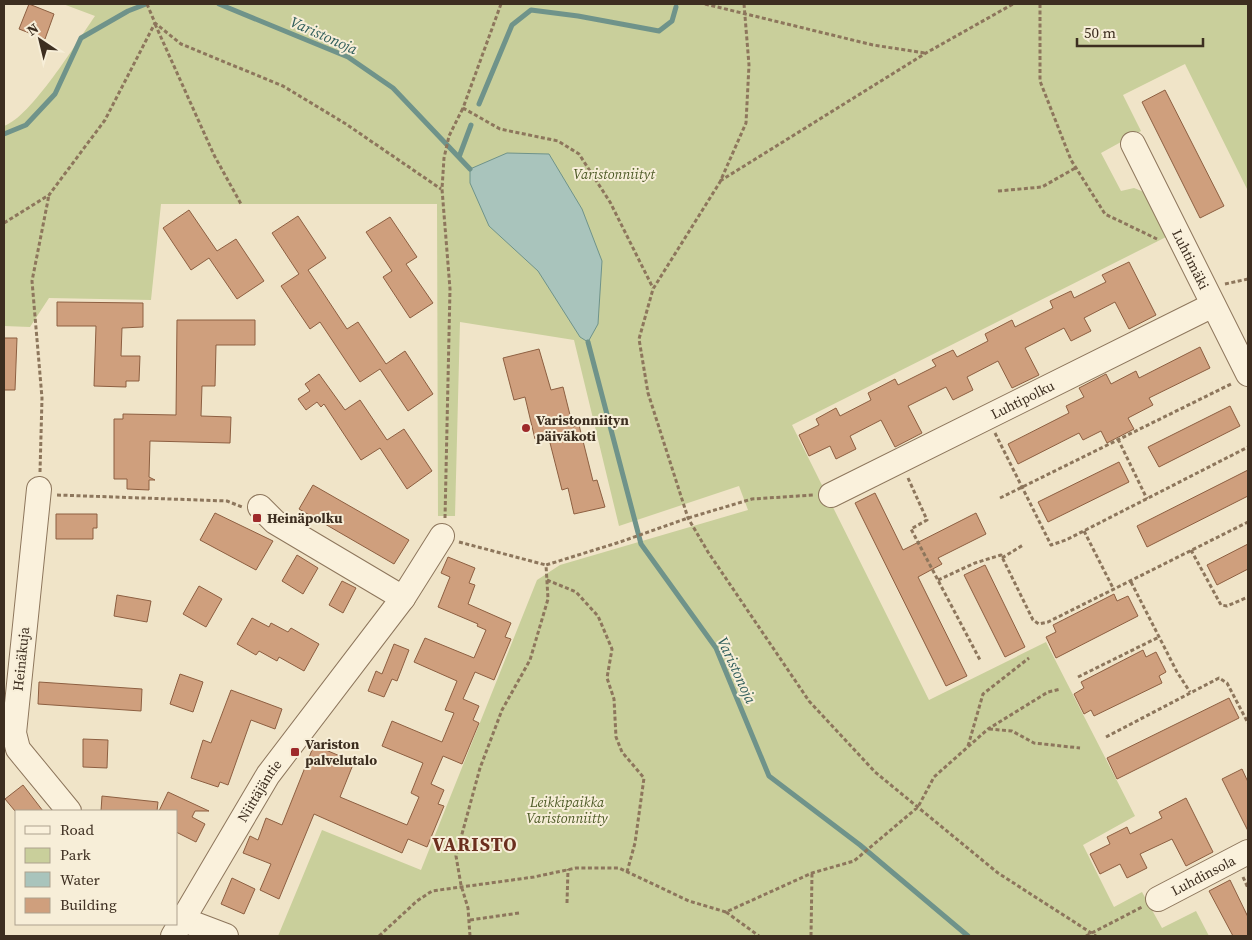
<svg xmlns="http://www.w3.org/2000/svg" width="1252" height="940" font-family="'Source Serif 4',serif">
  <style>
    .green { fill: #c9cf9b }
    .water { fill: #a9c4bc; stroke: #6f938a }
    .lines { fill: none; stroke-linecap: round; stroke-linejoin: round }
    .stream { stroke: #6f938a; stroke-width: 5 }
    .building { fill: #cf9f7d; stroke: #8d5f41 }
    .minor-casing { stroke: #8d765c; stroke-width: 26 }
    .path { stroke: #8d765c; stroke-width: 3; stroke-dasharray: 4 2.5; stroke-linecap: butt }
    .minor { stroke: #faf1dc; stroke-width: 24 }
    .poi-dot { fill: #9e2a2b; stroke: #f7eed8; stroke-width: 2 }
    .labels { text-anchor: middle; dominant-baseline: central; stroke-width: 4; stroke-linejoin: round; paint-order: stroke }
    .park-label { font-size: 14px; font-style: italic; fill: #4d5a26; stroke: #f7eed8 }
    .street-label { font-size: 14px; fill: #3d2e20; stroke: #f7eed8 }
    .poi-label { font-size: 14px; font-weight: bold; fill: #3d2e20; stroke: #f7eed8; text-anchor: start }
    .water-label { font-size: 15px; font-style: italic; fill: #2f5d5a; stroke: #f7eed8 }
    .district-label { font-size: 19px; font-weight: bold; letter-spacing: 1px; fill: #6b2e1e; stroke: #f7eed8 }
  </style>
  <rect width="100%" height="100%" fill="#f0e4c8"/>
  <path class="green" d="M63,4h1184l1,187 -63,-127 -62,31 18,36 -40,22 20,38 13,-3 10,4 26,43 -378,190 137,275 117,-58 89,174 -52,29 31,62 28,-15 20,36 34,-17 13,25h-931l44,-106 99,40 116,-290 23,-15 188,-55 -9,-24 -120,40 -45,-186 -114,-18 -5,194h-17l-1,-312h-276l-10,96 -102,-2 -19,29 -26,-1v-200c27,-9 73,-84 91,-110z"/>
  <path class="water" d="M507,153l42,1 33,55 20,52 -4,63 -10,18 -8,-5 -42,-66 -49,-45 -19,-43v-14z"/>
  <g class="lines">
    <path class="stream" d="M219,4l129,53 45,31 77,81
      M479,104l33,-79 19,-15 47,6 81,15 13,-10 4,-14
      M4,134l22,-9 29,-31 26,-56 47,-27 18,-7
      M459,157l12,-32
      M588,342l53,202 75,104 53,128 91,69 108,91"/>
  </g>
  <path class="building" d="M29,4l25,10 -9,25 -26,-10z
    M1165,90l59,116 -24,12 -58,-116z
    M189,210l28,41 19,-12 28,42 -27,18 -28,-41 -18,12 -28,-42z
    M298,216l28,42 -18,12 39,59 11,-7 28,42 19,-13 28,43 -25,17 -28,-42 -20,13 -40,-60 -10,7 -29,-43 18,-12 -27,-41z
    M390,217l27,40 -11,7 27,39 -23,15 -27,-41 9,-6 -26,-39z
    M1129,262l27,53 -27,14 -14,-27 -31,16 7,13 -20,10 -7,-13 -39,20 14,27 -27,13 -14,-27 -31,16 6,13 -20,10 -7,-13 -38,19 14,27 -27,14 -14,-27 -31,16 6,13 -20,10 -6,-13 -21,10 -10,-21 20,-10 -3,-6 20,-11 4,8 31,-16 -3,-7 27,-14 3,6 38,-19 -4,-6 21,-10 4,7 31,-16 -3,-7 27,-14 3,7 38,-19 -3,-7 21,-10 3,7 32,-16 -4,-7z
    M57,302l86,1v24l-21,1 -1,28h19l-1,25h-13v6l-32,-1 2,-60h-39z
    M177,320h78v25h-39l-1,41h-13l-1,30 30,1 -1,26 -80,-2 -1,36 6,3h-6v10l-22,-1v-10h-13v-60h9v-5l53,1z
    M4,338h13l-2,52h-11z
    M1200,347l10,21 -61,30 4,7 -25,13 6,11 -27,14 -6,-12 -18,9 -4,-7 -61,31 -10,-20 61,-31 -3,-7 18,-9 -5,-9 27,-14 5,10 25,-13 3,7z
    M539,349l12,41 12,-3 10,40 6,-2 14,56 4,-1 8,27 -31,7 -6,-26 -6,2 -14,-55 -13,4 -10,-42 -11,3 -11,-42z
    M319,374l26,36 15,-10 27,40 17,-11 28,42 -25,18 -27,-41 -19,12 -37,-56 -3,3 -4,-5 -11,8 -8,-11 12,-8 -5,-7z
    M1230,406l10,20 -81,41 -11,-20z
    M1119,462l10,20 -81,40 -10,-20z
    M1248,470v26l-101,51 -10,-21z
    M313,485l96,55 -15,24 -95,-55z
    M875,493l28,57 73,-37 10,21 -48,24 4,6 -24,13 49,99 -21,10 -91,-183z
    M215,513l58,28 -17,29 -56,-30z
    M56,514h41v14h-4v11h-37z
    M1248,544v25l-31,16 -10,-20z
    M297,555l21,13 -15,26 -21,-13z
    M448,557l27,11 -6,15 6,2 -7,19 43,19 -6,14 6,2 -17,41 -19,-8 -12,27 16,7 -6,14 6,3 -17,41 -19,-8 -12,28 13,6 -6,14 6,2 -17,41 -19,-8 -6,14 -88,-39 -35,85 -19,-9 11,-26 -28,-11 7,-17 8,4 8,-22 16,7 32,-80 40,17 -14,35 67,28 12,-28 -8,-4 12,-30 -41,-17 10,-25 50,21 12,-29 -9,-3 12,-29 -43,-19 11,-24 49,20 12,-28 -9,-4 1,-2 -40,-17 12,-30 -9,-4z
    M985,565l40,82 -20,10 -41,-82z
    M342,581l14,7 -13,25 -14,-8z
    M199,586l23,13 -16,28 -23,-13z
    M1114,594l3,7 11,-5 10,20 -82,42 -10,-21 10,-5 -3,-7z
    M117,595l34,6 -4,21 -33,-6z
    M252,618l17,9 2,-4 17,9 3,-4 28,16 -15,27 -25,-14 -2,4 -18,-10 -3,4 -19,-11z
    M394,644l15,6 -12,31 -5,-2 -8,18 -16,-6 8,-20 6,3z
    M1143,650l3,7 10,-5 10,20 -7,4 3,7 -68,33 -3,-6 -7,4 -10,-20 10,-6 -3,-6z
    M180,674l23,8 -10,30 -23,-8z
    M39,682l103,7 -1,22 -103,-7z
    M231,690l51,19 -7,20 -24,-9 -23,65 -8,-3 -2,5 -27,-9 12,-38 8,3z
    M1229,698l10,20 -122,61 -10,-21z
    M83,739l25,1 -1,28 -24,-1z
    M1242,769l6,13v49l-26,-52z
    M23,785l20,26h-28l-10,-12z
    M168,792l41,19h-14l-3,6 13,7 -9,18 -20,-10v-21h-17z
    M102,796l56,6 -1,9h-56z
    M1186,798l27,54 -27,14 -14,-27 -32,15 7,14 -20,10 -7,-14 -20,10 -10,-20 20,-10 -3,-7 20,-10 3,7 32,-16 -3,-6z
    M232,878l23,11 -11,25 -23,-10z
    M1230,880l18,37v19h-15l-24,-45z"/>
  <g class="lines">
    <g class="minor-casing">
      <g id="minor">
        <path id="s1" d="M1133,144l115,230"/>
        <path d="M39,489l-25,244 4,16 51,62"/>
        <path id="s2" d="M831,495l382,-190"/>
        <path d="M260,507l15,15 128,76"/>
        <path id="s3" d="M1158,899l90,-47"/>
        <path d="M176,917l50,19"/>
        <path id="s4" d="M173,936l95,-161 135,-177 39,-62"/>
      </g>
    </g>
    <path class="path" d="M147,4l8,19 26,21 102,42 63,38 95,65
      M501,4l-38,104 37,21 58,12 21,13 31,48 43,86
      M705,4l168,41 52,8
      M744,4l5,61 -3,58 -26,59 -67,107 -14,50 9,54 40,125 20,34 101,149 66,71 123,101 98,63
      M1040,4v77l31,79 34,54 52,25
      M155,24l59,131 27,49
      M720,181l206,-128 87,-49
      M998,191l44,-4 35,-20
      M4,223l45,-28 56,-75 50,-97
      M1225,284l23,-5
      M995,433l56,112 15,-5 182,-93
      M1118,439l29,60
      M40,472l2,-74 -10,-117 17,-86
      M908,478l19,42 -16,9 69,131
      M57,495l170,6 15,6
      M1000,498l231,-114
      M445,518l5,-229 -8,-100 2,-31 5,-22 14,-28
      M1084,531l30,59
      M459,542l87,23
      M1191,550l30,55 6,1 21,-9
      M1002,558l21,-13
      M547,580l29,12 22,24 14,33 -5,29 7,21 2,38 6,15 22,26 -9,65 -8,29
      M938,580l37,-17 26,-8 32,65 6,4 9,-2 200,-100
      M1131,582l46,90 13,20
      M1078,677l81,-40
      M989,729l23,2 22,12 46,5
      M1106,737l113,-59 8,5 21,40
      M968,746l15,-52 46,-36
      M1243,877l5,11
      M567,903l1,-34
      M726,912l33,24
      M470,920l49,-7
      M379,936l38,-35 15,-10 102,-14 42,-9h43l70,33 37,11 86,-39 42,-12 64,-54 16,-30 54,-48 60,-37 13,-3
      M470,936l-2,-28 -7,-23 -5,-29 24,-88 22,-58 28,-50 18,-61 -2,-34 74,-23 68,-24 64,-19 61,-4
      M811,936l1,-63
      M1086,936l56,-29"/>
    <use href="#minor" class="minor"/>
  </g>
  <g class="poi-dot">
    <circle cx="526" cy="428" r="5"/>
    <rect x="252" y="513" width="10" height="10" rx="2.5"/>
    <rect x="290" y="747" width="10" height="10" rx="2.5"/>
  </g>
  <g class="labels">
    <g class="park-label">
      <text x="614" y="174">Varistonniityt</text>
      <text x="567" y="802">Leikkipaikka<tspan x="567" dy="16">Varistonniitty</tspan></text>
    </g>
    <g class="street-label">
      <text stroke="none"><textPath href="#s1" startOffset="129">Luhtimäki</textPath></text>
      <text stroke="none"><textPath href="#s2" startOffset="214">Luhtipolku</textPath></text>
      <text transform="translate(21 659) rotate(-84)">Heinäkuja</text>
      <text stroke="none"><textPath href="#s4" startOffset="169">Niittäjäntie</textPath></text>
      <text stroke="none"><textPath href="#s3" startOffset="51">Luhdinsola</textPath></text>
    </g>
    <g class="poi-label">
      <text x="536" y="420">Varistonniityn<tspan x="536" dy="16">päiväkoti</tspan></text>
      <text x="267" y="518">Heinäpolku</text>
      <text x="305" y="744">Variston<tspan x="305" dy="16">palvelutalo</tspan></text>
    </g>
    <g class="water-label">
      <text transform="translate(324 35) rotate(24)">Varistonoja</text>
      <text transform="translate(737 670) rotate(65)">Varistonoja</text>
    </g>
    <g class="district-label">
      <text x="475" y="844">VARISTO</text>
    </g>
  </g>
  <rect width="1252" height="940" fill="none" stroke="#3d2e20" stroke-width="10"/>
  <rect x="15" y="810" width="162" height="115" fill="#f7eed8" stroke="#ada18e"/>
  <rect x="25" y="826" width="25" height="8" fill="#faf1dc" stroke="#ada18e"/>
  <text x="60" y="835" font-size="15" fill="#3d2e20">Road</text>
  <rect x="25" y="848" width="25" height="15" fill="#c9cf9b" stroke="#ada18e"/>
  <text x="60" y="860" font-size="15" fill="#3d2e20">Park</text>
  <rect x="25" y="872" width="25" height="15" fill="#a9c4bc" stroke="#ada18e"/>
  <text x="60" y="885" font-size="15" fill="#3d2e20">Water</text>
  <rect x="25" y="898" width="25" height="15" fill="#cf9f7d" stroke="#ada18e"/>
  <text x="60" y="910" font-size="15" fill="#3d2e20">Building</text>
  <g transform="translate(40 40) rotate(325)" stroke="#f7eed8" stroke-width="4" paint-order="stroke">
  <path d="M0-4L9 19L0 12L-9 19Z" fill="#3d2e20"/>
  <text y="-8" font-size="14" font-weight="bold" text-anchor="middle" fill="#3d2e20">N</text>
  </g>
  <path d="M1077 38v8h126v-8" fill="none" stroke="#3d2e20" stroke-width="2.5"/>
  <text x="1084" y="38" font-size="15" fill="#3d2e20" stroke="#f7eed8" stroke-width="4" paint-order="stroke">50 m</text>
</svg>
